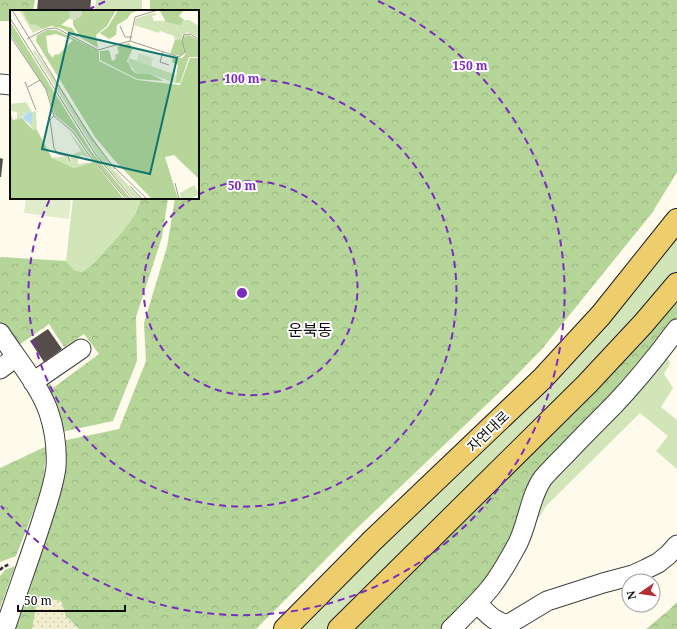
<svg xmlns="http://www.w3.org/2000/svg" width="677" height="629" font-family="'Noto Serif','Noto Sans KR',serif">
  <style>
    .farmland { fill: url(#farmland-dots) }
    .green { fill: #d1e5b9 }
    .forest { fill: url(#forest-crowns) }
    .pitch { fill: #e1edca }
    .building { fill: #544d49 }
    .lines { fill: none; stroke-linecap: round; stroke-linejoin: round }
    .minor-casing { stroke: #3f3f3f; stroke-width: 21 }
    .major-casing { stroke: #1d1d1d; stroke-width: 24 }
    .path { stroke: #2e2e2e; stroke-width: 2.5; stroke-dasharray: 4 2; stroke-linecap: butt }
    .minor { stroke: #fff; stroke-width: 19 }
    .major { stroke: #eecd6c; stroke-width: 22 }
    .ring { fill: none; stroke: #7b2cbf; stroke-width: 2; stroke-dasharray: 7 5 }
    .labels { text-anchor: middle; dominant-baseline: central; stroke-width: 4; stroke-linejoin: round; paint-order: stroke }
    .street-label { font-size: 14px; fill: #0c0c0c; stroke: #fff }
    .quarter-label { font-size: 16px; fill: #0c0c0c; stroke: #fff }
    .inset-road { fill: none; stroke: #9d9b92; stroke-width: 1 }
    .view { fill: #0f766e; fill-opacity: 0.15; stroke: #0f766e; stroke-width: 2 }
    .inset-edge { fill: none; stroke: #0c0c0c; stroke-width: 2 }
    .centre { fill: #7b2cbf; stroke: #fff; stroke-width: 2 }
    .ring-label { font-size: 12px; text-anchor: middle; font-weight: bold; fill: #7b2cbf; stroke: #fff; stroke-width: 4; stroke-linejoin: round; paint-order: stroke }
  </style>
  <defs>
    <pattern id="farmland-dots" width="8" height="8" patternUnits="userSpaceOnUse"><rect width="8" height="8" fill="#f2eecf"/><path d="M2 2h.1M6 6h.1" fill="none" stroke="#cecbb1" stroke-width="1.8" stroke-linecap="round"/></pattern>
    <pattern id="forest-crowns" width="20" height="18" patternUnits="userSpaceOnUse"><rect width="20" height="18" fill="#b5d599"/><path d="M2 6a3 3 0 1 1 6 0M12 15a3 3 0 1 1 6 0" fill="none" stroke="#9ab683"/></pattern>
  </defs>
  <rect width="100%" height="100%" fill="#fefaec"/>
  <path class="farmland" d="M38,597l23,4 5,15 13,13h-47z"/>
  <path class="green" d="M96,0h46v11h-47z
    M73,198h67v2l-4,13 -13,18 -31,34 -10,7 -8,-2 -8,-9z
    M677,237v37l-39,46 -309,309h-34z
    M665,353l5,10 -6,11 9,14 -12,19 16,13v49l-21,-18 12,-15 -28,-23 -94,93 -7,12 -4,-1 9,-32z"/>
  <path class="forest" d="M0,0h35l-2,11h-22v10h-11z
    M150,0h527v172l-25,41 -110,136 -35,36 -154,147 -97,97h-177l-13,-13 -5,-15 -23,-4 -6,32h-19l49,-188 57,-12 27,-68 -2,-38 23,-76 8,-49h23v-187h-48z
    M140,198h28l-6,39 -26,80 1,44 -24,60 -51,11 -18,-45 4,-6 5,7 46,-34 -15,-20 -20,13 -15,-23 -33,23 -16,-22v-67l1,-1 65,4 8,9 8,2 10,-7 31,-34 13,-18 4,-12z
    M677,298v25l-125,139 -52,102 -45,53 -15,12h-88z
    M47,446l-4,34 -6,22 -21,54 -16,6v-94z
    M15,566l-15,42v-32l5,-6z
    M677,602v27h-31l23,-19z"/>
  <path class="pitch" d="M26,198h45l-2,21 -45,-6z"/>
  <path class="building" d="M38,0h53l-1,11h-53z
    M0,158l3,1 -2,18h-1z
    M48,329l14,20 -18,13 -14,-21z"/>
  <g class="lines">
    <g class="minor-casing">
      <path id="minor" d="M0,84l11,1
        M0,333c16,25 40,53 49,80 6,18 8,36 7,54 -2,17 -8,34 -13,50 -12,38 -26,75 -38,112
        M0,369l16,-12
        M33,382l48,-33
        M477,603c9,9 18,21 32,21l38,-23 56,-18 30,-8 13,-6 12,-6 10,-8 9,-10
        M451,629c14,-14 28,-27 40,-42 10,-13 19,-29 27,-44 10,-20 12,-47 25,-65 7,-8 15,-16 23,-24 15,-16 31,-32 47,-48 23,-24 44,-50 64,-77"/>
    </g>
    <g class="major-casing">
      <path id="major" d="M285,629l88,-89 170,-162 58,-63 76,-95
        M339,629l248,-245 56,-60 34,-40"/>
    </g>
    <path class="path" d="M0,570l3,-3 7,-3"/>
    <use href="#minor" class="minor"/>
    <use href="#major" class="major"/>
  </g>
  <g class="ring">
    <path d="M198 195A107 107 0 1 1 193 198"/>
    <path d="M199 83A214 214 0 1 1 50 199"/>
    <path d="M88 10A322 322 0 0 1 106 1M378 1A322 322 0 1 1 1 506"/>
  </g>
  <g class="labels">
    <g class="street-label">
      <text transform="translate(488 431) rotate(-44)">자연대로</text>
    </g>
    <g class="quarter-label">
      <text x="310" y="330">운북동</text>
    </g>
  </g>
  <g transform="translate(10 10)">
    <rect width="189" height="189" fill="#fefaec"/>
    <path d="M9,0h6l-2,3 19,16 -9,4zM145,3l2,2 -5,1 2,5 35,-1 10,6v11l-12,-5 -6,7 -6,1 -1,-4 -14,-5 -1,2 -25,-8 2,-7zM25,40l79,120 27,29h-6l-33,-37 -69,-111zM119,48l47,17 -1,8 -25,-9h-13l-9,-11zM16,92l6,10 4,-1 1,19h-4l-3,-5 3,-11 -4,-3 -12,10v-9l-7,-1v-7zM57,119l23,29 -9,-3 -3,3v6l16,-2 -20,6 -23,-10 16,-2 5,6 -3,-6 12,-5zM184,175l5,9 -9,5h-9l-1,-6z" fill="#d1e5b9"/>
    <path d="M15,0h45v8l-9,7 11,3 7,10 -18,-10 -10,-2 -9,3 -5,-4 -7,-1 -7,-12zM72,0h34l-9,16 -11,9 2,13 -17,-10 -8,-13v-5l8,-4zM108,0h22l-9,3 -4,6 -10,6 -1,10 -7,4 -9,-6 8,-6zM174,0l-5,6 5,4 -4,5 -14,-3 -6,-11zM0,11l81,130 40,48h-4l-29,-34 -24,-34 -19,-16 -7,-22 -38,-59zM37,20h9l43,21v10l38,19 43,5 10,-27h9v121l-25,-24 -9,2 13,42h-26l-37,-38 -20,-24 -59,-96 1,-6zM46,24l17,6 -14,14 -5,1 -1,3 -5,-6 -2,-16zM179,25l10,5v17h-10l-9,26h-5l3,-18 -6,-3 1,-5 9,1 3,-3 -3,-14 1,-4zM171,29l4,12 -4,5 -11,-2 5,-14zM119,33l4,5 -6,13 5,9 5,4h13l14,7 -27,-2 -37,-19v-9l9,-1 3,11 4,-2 -1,-4 4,-2 -2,-6zM0,102l3,8 9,-2 11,12h4l15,28 22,10 20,-6 30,37h-114z" fill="#b5d599" fill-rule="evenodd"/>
    <path d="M60,0h12l-1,6 -9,4 -3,-3z" fill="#d4ddc0"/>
    <path d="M129,43l14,5 -2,8 -14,-5z" fill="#e1edca"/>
    <path d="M19,101l4,3 -2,11 -9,-7z" fill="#b5dcf1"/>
    <path class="inset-road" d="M2,0l78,126 25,33M0,8l86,137 37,44M110,16l5,11h7M0,26l36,53 8,27 19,16 16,23 37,44M17,29l19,-10 10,-1 42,22 32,-9 49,16 6,-5 -3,-11 2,-6 6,-1 9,5M120,31l5,-24 23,-7M153,42l-3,10 9,3M15,72l11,28M18,77l12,-7M44,106l-4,4 4,28 4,6 10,2 2,5M104,157l33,32M165,173l4,16M120,176l12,13"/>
    <path class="view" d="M59,23l108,25 -27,116 -108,-25z"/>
    <rect width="189" height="189" class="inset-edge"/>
  </g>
  <circle cx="242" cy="293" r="6" class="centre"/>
  <g class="ring-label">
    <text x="470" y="70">150 m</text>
    <text x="242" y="83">100 m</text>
    <text x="242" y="190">50 m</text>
  </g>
  <g transform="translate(641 593) rotate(257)"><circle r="19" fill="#ffffff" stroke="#9e9e9e"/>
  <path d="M0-3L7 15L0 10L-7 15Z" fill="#b12f37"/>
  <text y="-6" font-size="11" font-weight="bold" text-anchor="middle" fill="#0c0c0c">N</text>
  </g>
  <path d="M18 605v6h107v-6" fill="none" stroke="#0c0c0c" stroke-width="2"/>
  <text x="24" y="605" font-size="12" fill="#0c0c0c" stroke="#ffffff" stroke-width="3" paint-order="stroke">50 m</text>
</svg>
